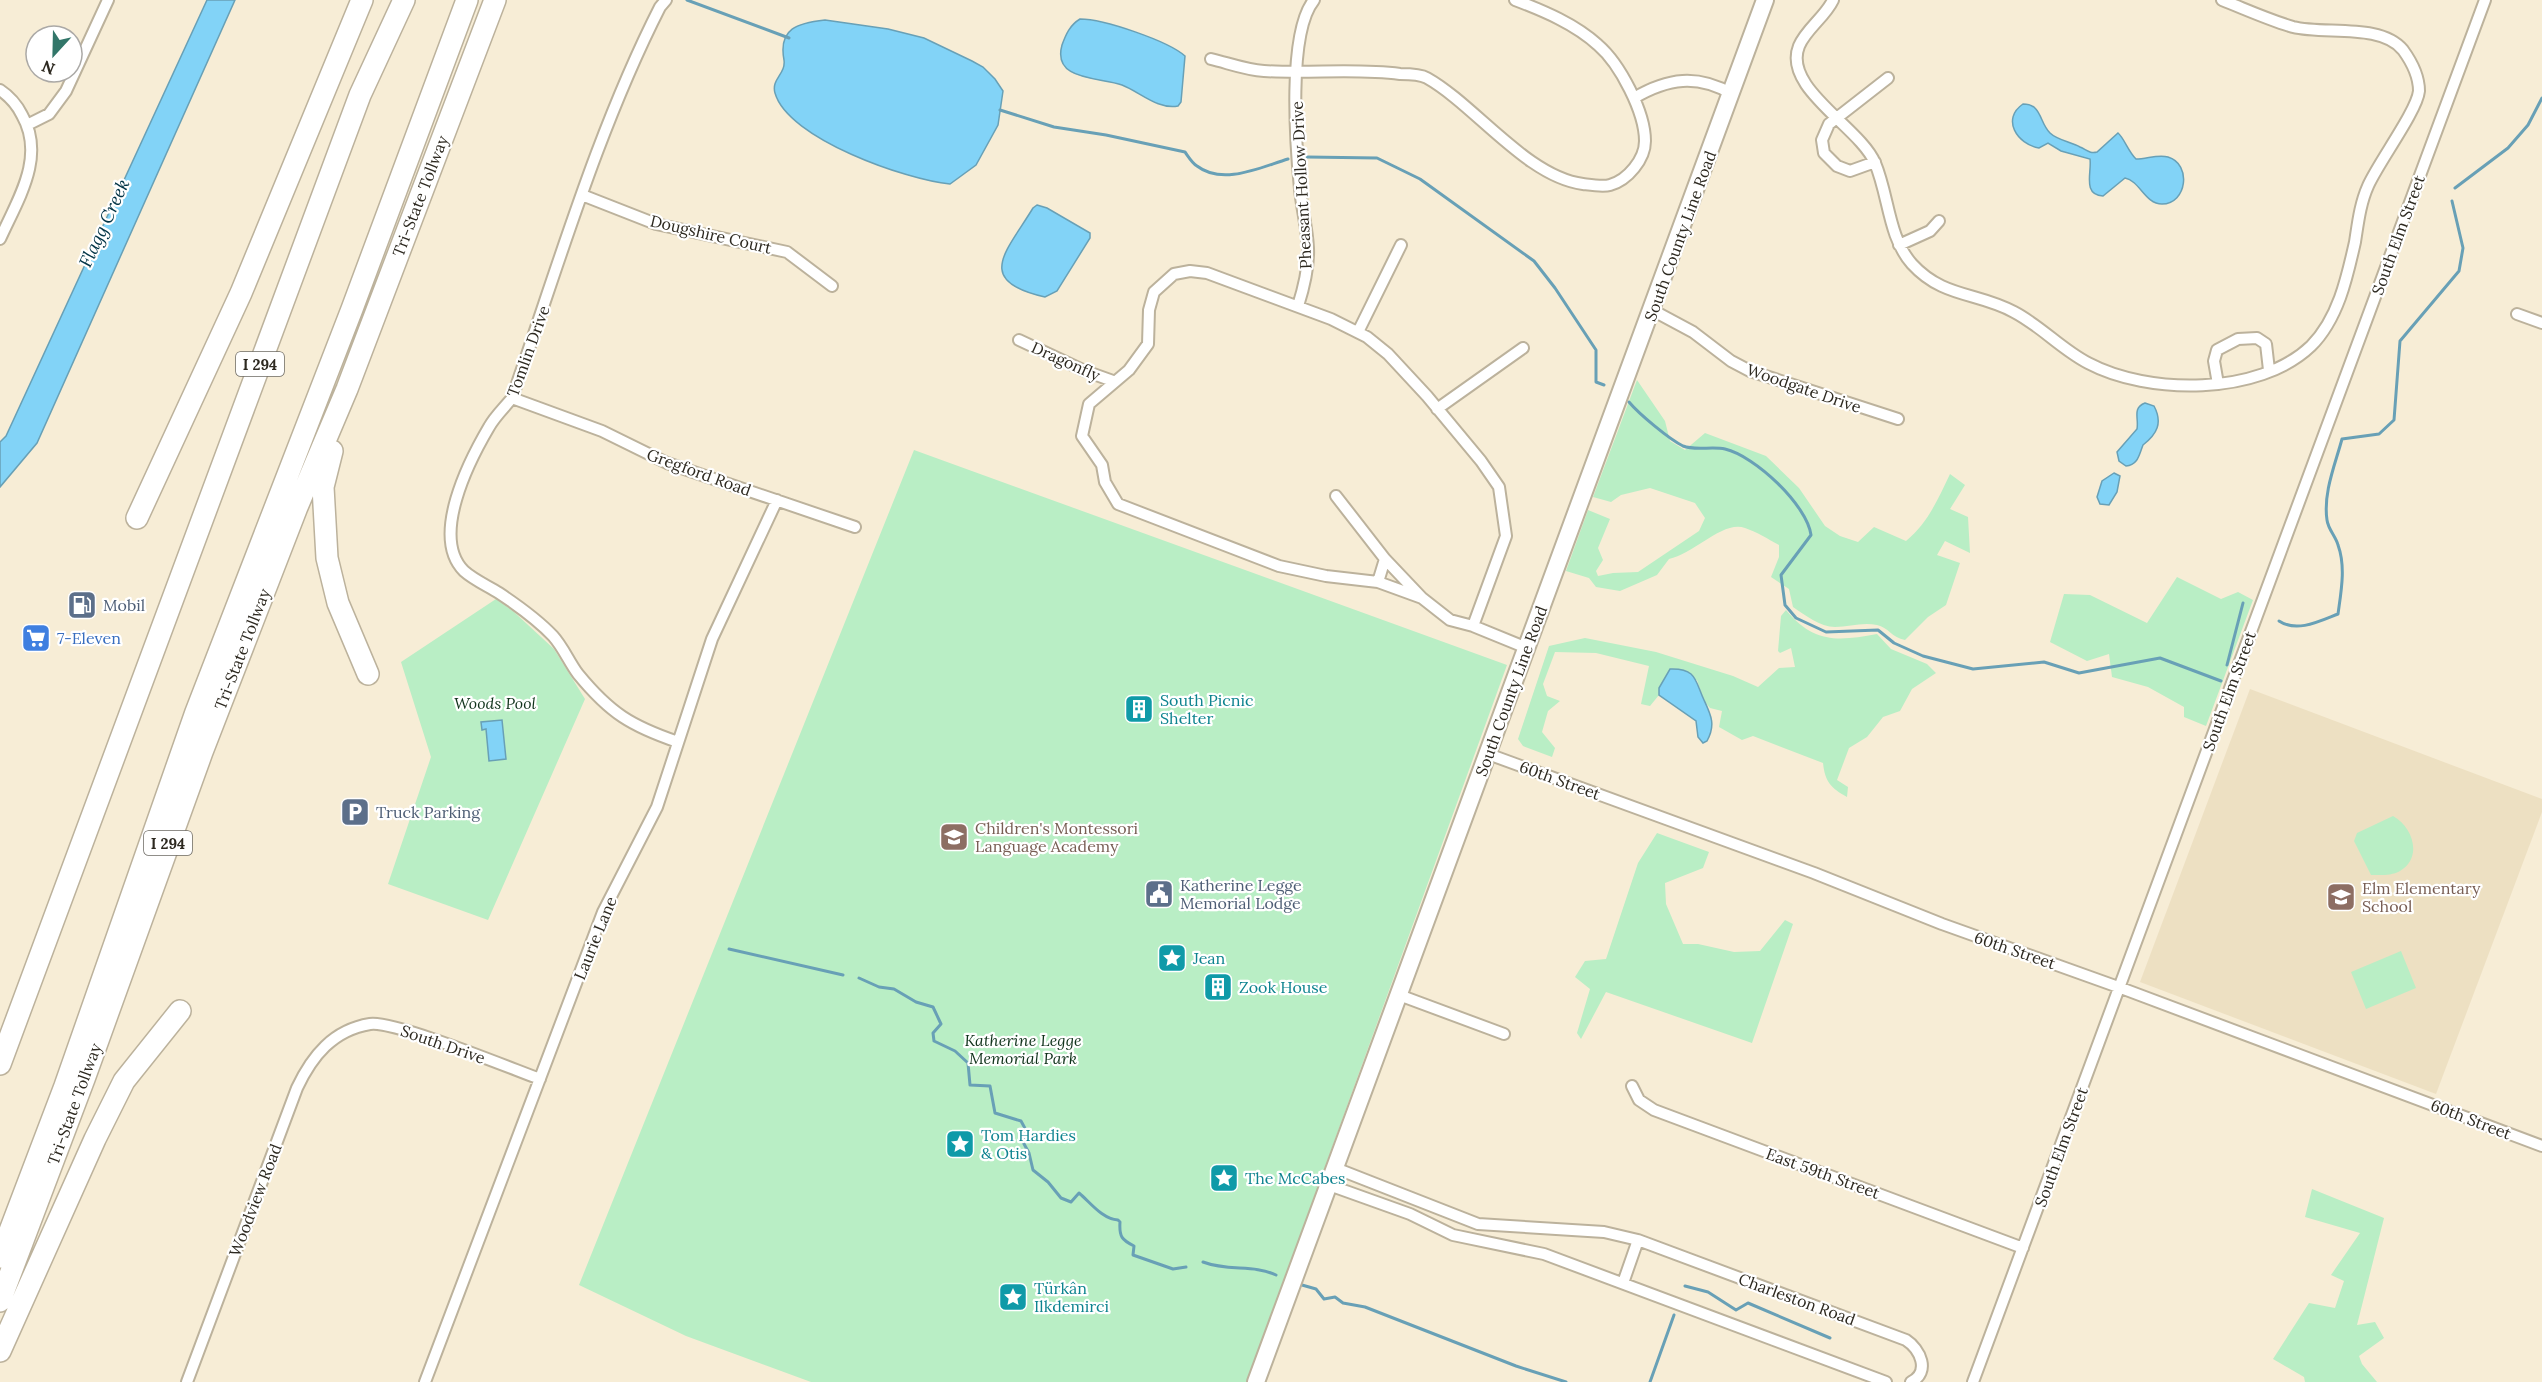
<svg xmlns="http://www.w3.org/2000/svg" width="2542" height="1382" font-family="Lora,serif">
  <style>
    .built { fill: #ede0c2 }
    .green { fill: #b9eec5 }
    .water { fill: #82d3f7; stroke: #68a0b6; stroke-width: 1.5 }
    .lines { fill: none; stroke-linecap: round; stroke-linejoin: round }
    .stream { stroke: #68a0b6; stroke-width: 3 }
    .minor-casing { stroke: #bcb29c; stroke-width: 14 }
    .secondary-casing { stroke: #bcb29c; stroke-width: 20 }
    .motorway-casing { stroke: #bcb29c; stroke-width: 24 }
    .minor { stroke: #fff; stroke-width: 10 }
    .secondary { stroke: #fff; stroke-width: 16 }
    .motorway { stroke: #fff; stroke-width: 21 }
    .labels { text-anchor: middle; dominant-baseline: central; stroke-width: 4.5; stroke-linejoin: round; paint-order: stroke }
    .shield { fill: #fff; stroke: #6c6963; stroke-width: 1.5 }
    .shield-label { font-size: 15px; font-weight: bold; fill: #2d2920 }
    .street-label { font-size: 16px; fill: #2d2920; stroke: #fff }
    .service-label { font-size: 16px; fill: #4e5e75; stroke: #fff; text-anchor: start }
    .shop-label { font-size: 16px; fill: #366cbe; stroke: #fff; text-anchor: start }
    .culture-label { font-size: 16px; fill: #0d838f; stroke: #fff; text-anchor: start }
    .park-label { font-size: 16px; font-style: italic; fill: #0f321a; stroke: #fff }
    .education-label { font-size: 16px; fill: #785e54; stroke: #fff; text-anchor: start }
    .water-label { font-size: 18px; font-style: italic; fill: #003345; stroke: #fff }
  </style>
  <rect width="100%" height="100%" fill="#f7edd6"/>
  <path class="built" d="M2250,689l292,110v13l-106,282 -296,-112z"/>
  <path class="green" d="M1637,380l28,41 5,20 15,9 20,-17 61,23 33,32 26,38 15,10 18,6 16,-15 32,14c22,-18 32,-42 44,-67l15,11 -15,24 18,8 2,36 -25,-12 -8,14 23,8 -14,42 -18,12 -23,23c-13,-2 -17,-13 -28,-15 -15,-3 -28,2 -42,2 -15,0 -30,-12 -42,-20l-4,-18 -18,-12 8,-20v-12c-11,-6 -22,-13 -34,-17 -22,-8 -51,26 -76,31l-12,16 -37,16 -24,-4 -7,-9 -23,-7 22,-61 22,9 -12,29 5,12 -7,11 2,5 15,-3 25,-1 61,-41 6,-13 -10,-15 -45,-15 -29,7 -10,7 -18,-5z
    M914,450l593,215 -260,717h-436l-125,-46 -107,-51z
    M2177,577l44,22 17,-7 15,8 -47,126 -22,-9v-10l-36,-20 -36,-10 -3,-23 -22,7 -37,-19 14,-48 26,1 57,28z
    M496,599l18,13 40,37 31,50 -97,221 -100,-36 43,-127 -30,-95z
    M1786,610c28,34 53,31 91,24l14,15 36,15 9,9 -24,16 -12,22 -17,6 -16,20 -18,11 -12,32 11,7 -1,10c-16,-9 -22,-15 -24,-34l-70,-27 -11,4 -23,-13 3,-16 -12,-3 -6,-7 -7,-21 -38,8v7l-9,11 -9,-2 8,-38 -53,-13 -41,-1 -12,32 4,12 13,5 -12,10 -6,21 13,16 -3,9 -29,-11 -5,-7 31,-93 36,-8 71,14 77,24 25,11 21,-19 16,-1 -4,-19 -11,5 -2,-2 3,-35z
    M2393,816c20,11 30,41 7,55 -9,5 -19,4 -29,4l-17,-34 3,-8z
    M1657,833l52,19 -6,16 -38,15 1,21 17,40h15l36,8 26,-1 25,-31 8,4 -41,119 -146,-51 -25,47 -4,-6 13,-44 -15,-12 10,-16 21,-2 32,-96z
    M2401,951l15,37 -50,21 -15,-37z
    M2312,1189l72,29 -27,107 18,-3 9,16 -25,18 3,8 15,18h-72l-1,-5 -31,-18 36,-56 26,5 9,-27 -13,-6 29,-42 -55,-16z"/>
  <path class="water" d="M207,0h28l-198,443 -37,44v-45l6,-6z
    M1080,19c24,0 88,22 105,37l-4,46 -3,4c-20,4 -38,-14 -56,-21 -23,-8 -70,-4 -60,-40 4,-11 8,-20 18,-26z
    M825,20l63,9 36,9 48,23 11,6 12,12 8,12 -5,34 -22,40 -26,19c-43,-4 -162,-45 -175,-91 -4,-14 11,-19 9,-33 -6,-32 14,-37 41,-40z
    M2023,104c19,0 16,18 27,29 7,7 21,9 30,14 7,3 10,7 17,5l21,-19c6,5 10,18 18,26 11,0 22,-5 32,-2 24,7 19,47 -6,47 -17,0 -22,-23 -37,-26l-22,18c-21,-1 -11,-24 -13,-37l-29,-8 -13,-8 -9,5c-22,-4 -38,-29 -16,-44z
    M1037,205l10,3 43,25v5l-33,53 -12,6c-72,-16 -38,-46 -12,-89z
    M2145,403l9,3c9,17 3,28 -11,39 -4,10 -5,20 -17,21l-7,-5 -2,-9 20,-23c2,-11 -5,-21 8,-26z
    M2114,473l6,3 -3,16 -8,13 -9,-1 -3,-7 5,-16z
    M1670,669c27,-1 25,12 34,31 7,15 12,25 3,41l-4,2 -5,-6 -2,-16 -37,-26v-7z
    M502,720l4,39 -17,2 -3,-32 -4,1 -1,-8z"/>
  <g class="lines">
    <path class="stream" d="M687,0l102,38
      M1000,110l54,17 52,8 79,17c3,4 7,11 12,14 26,20 64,1 91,-7
      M1307,157l70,1 43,21 114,82 21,27 41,62v32l8,3
      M2455,188l53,-40 20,-23 14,-27
      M1629,402c10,12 40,37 54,44 12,5 29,0 42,3 30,7 82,56 86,86l-30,40 4,30 11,13 30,14 52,-2 16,13 29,13 50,13 71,-7 35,11 81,-15 61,23
      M2279,621c18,12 41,0 59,-7 3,-22 8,-47 0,-69 -2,-8 -10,-16 -11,-25 -4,-27 8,-55 15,-81l37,-5 15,-14 6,-79 59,-70 4,-23 -11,-47
      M2227,665l16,-62
      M729,949l114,26
      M859,978l20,9 15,2 22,13 17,5 8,17 -8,9 1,8 21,10 13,12 2,22 20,1 5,27 26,8 6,11 -4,10 6,11 4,17 15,12 13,16 10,4 8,-9c11,9 23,26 39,27l2,2c-1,15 2,18 14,24l-1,9 40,14 13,-2
      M1203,1262c26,10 50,2 73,13
      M1302,1285l14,4 8,10 11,-2 8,6 22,4 151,59 50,16
      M1685,1286l23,6 28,18 12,-7 82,35
      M1650,1382l24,-67"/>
    <g class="minor-casing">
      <path id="minor" d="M666,0l-6,7c-63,124 -102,260 -148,391 -7,9 -17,18 -23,29 -20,34 -59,110 -25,144 10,9 24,15 35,22 18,12 39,27 54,43 10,11 16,26 25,38 32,39 53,52 100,68
        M1833,0c-8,17 -27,29 -34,46 -17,42 61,81 76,117 14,33 13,74 37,101 31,34 65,28 102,48 27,14 47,37 74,51 60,32 171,33 223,-17 27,-27 36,-68 44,-104 3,-19 5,-38 13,-56 10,-23 49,-75 51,-95 0,-15 -8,-30 -16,-41 -22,-27 -78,-15 -110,-23 -24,-7 -48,-18 -71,-27
        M1211,59c17,4 35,11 53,12 46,3 90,-3 136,3 8,0 20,0 27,4 48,27 100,99 156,106 8,1 20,3 27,1 18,-5 35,-26 35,-44 0,-29 -25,-77 -47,-96 -23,-21 -54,-34 -83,-45
        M0,90c9,6 17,15 22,25 24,42 -4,84 -22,124
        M1634,98c34,-20 63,-24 98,-4
        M27,125l22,-11 17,-23 42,-91
        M1875,162l-25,9 -13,-5 -13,-13 -2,-13 7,-16 59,-46
        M582,195l74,29 131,28 45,34
        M1899,245l31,-14 9,-10
        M1298,306c6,-19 11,-38 10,-58 -1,-20 -6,-39 -8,-59 -4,-42 -13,-156 14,-189
        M1652,310l41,22 38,29 19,10 148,48
        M2517,314l25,9
        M1358,332l43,-87
        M1019,340l66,31 28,10
        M2218,384l-4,-23 3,-11 21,-11 19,-1 9,6 3,26
        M512,398l90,33 65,32 188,64
        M1437,409l86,-61
        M1336,496l49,63 37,39 28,22 23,6
        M1378,582l7,-23
        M1422,598l-44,-16 -52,-6 -47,-10 -161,-62 -13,-22 -3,-17 -20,-29 7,-32 40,-34 19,-26 1,-34 5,-18 20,-18 16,-3 17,2 124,46 36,18 21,17 39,42 54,65 18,26 7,49 -33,90 54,22
        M1488,754l326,119 128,51 179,64 421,158
        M1399,995l105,39
        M1632,1086l7,14 15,10 369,138
        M1335,1168l143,56 126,8 34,8 268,100c14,9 25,32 5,42
        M1329,1185l81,29 43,21 91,19 342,128
        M1623,1283l15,-43
        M187,1382l110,-294c15,-32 36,-58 73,-64 23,-4 140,44 170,55
        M425,1382l178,-470 54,-105 55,-168 65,-139
        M1973,1382l512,-1382"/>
    </g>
    <g class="secondary-casing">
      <path id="secondary" d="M1256,1382l509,-1382"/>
    </g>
    <g class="motorway-casing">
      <path id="motorway" d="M332,451l-9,36 4,71 11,45 30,71
        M137,518l104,-225 121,-293
        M0,1064l360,-969 44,-95
        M0,1257l65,-171 131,-374 156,-403 115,-309
        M0,1301l84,-222 118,-327 95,-245 50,-118 148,-389
        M0,1351l95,-212 29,-58 56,-70"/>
    </g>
    <use href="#minor" class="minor"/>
    <use href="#secondary" class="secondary"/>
    <use href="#motorway" class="motorway"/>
  </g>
  <defs>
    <g id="fuel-square" transform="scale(1.5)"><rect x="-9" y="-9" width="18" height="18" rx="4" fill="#5c6f8a" stroke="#fff"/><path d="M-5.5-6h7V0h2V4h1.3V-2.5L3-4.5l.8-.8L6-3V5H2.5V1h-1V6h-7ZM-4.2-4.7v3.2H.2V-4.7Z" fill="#fff"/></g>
    <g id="supermarket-square" transform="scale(1.5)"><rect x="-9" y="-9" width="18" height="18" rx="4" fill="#3f7fe0" stroke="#fff"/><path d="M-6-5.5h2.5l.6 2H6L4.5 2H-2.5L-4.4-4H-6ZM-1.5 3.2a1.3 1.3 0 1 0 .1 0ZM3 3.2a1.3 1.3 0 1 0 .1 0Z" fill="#fff"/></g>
    <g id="building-square" transform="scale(1.5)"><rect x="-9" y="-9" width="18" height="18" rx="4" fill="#0f9aa8" stroke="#fff"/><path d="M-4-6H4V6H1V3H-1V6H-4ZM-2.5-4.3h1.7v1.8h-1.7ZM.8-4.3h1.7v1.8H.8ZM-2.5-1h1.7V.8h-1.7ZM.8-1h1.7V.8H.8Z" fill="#fff"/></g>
    <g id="parking-square" transform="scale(1.5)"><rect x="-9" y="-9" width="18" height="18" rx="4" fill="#5c6f8a" stroke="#fff"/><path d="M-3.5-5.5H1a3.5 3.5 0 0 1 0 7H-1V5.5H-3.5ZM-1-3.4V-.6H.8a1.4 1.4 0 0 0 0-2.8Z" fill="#fff"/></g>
    <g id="school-square" transform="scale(1.5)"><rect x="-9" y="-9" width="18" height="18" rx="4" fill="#8d6e63" stroke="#fff"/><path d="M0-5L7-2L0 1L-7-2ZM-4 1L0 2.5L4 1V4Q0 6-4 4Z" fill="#fff"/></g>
    <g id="civic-square" transform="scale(1.5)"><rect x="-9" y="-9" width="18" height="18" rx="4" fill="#5c6f8a" stroke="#fff"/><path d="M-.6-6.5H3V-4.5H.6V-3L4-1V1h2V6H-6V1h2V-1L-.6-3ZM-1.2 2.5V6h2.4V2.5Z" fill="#fff"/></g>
    <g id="sight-square" transform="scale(1.5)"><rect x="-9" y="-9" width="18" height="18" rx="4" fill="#0f9aa8" stroke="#fff"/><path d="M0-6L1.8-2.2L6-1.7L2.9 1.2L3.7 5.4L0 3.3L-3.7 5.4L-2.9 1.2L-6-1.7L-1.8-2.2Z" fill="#fff"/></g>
  </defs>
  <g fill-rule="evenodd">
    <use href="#fuel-square" x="82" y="605"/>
    <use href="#supermarket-square" x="36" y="638"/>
    <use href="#building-square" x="1139" y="709"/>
    <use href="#parking-square" x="355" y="812"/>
    <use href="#school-square" x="954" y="837"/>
    <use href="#civic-square" x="1159" y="894"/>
    <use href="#school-square" x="2341" y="897"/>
    <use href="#sight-square" x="1172" y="958"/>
    <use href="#building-square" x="1218" y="987"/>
    <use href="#sight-square" x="960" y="1144"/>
    <use href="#sight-square" x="1224" y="1178"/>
    <use href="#sight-square" x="1013" y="1297"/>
  </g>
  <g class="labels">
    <g class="shield">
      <rect x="236" y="352" width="48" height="24" rx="4.5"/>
      <rect x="144" y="831" width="48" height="24" rx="4.5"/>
    </g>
    <g class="shield-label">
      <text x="260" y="364">I 294</text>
      <text x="168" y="843">I 294</text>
    </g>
    <g class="street-label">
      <text transform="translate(1301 185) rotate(-93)">Pheasant Hollow Drive</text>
      <text transform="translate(420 196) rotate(-69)">Tri-State Tollway</text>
      <text transform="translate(711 234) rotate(13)">Dougshire Court</text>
      <text transform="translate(2398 235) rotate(-70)">South Elm Street</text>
      <text transform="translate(1680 236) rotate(-70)">South County Line Road</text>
      <text transform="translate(528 351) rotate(-70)">Tomlin Drive</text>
      <text transform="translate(1066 361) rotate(24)">Dragonfly</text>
      <text transform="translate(1804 388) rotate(19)">Woodgate Drive</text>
      <text transform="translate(699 472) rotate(20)">Gregford Road</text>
      <text transform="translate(242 649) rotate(-69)">Tri-State Tollway</text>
      <text transform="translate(1511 691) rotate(-70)">South County Line Road</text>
      <text transform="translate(2229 691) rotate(-70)">South Elm Street</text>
      <text transform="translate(1560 780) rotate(20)">60th Street</text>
      <text transform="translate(595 938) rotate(-68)">Laurie Lane</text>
      <text transform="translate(2015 950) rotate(19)">60th Street</text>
      <text transform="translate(443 1044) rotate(19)">South Drive</text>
      <text transform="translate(74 1104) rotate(-70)">Tri-State Tollway</text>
      <text transform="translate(2471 1119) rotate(21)">60th Street</text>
      <text transform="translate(2061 1147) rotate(-70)">South Elm Street</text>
      <text transform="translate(1823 1173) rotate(20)">East 59th Street</text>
      <text transform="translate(255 1200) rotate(-69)">Woodview Road</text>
      <text transform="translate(1797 1299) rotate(20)">Charleston Road</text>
    </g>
    <g class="service-label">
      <text x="103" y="605">Mobil</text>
      <text x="376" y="812">Truck Parking</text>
      <text x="1180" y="885">Katherine Legge<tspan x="1180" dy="18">Memorial Lodge</tspan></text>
    </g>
    <g class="shop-label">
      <text x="57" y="638">7-Eleven</text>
    </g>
    <g class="culture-label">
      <text x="1160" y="700">South Picnic<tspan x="1160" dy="18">Shelter</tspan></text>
      <text x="1193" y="958">Jean</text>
      <text x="1239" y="987">Zook House</text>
      <text x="981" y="1135">Tom Hardies<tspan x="981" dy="18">&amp; Otis</tspan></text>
      <text x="1245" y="1178">The McCabes</text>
      <text x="1034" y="1288">Türkân<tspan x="1034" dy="18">Ilkdemirci</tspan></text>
    </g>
    <g class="park-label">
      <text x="495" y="703">Woods Pool</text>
      <text x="1023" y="1040">Katherine Legge<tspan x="1023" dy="18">Memorial Park</tspan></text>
    </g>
    <g class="education-label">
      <text x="975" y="828">Children's Montessori<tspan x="975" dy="18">Language Academy</tspan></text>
      <text x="2362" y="888">Elm Elementary<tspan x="2362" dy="18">School</tspan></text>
    </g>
    <g class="water-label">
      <text transform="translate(104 223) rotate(-65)">Flagg Creek</text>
    </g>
  </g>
  <g transform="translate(54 54) rotate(202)"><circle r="28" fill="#ffffff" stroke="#aba9a6" stroke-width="1.5"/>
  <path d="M0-4.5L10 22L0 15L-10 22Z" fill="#327669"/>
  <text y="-9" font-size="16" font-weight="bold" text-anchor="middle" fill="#2d2920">N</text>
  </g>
</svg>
